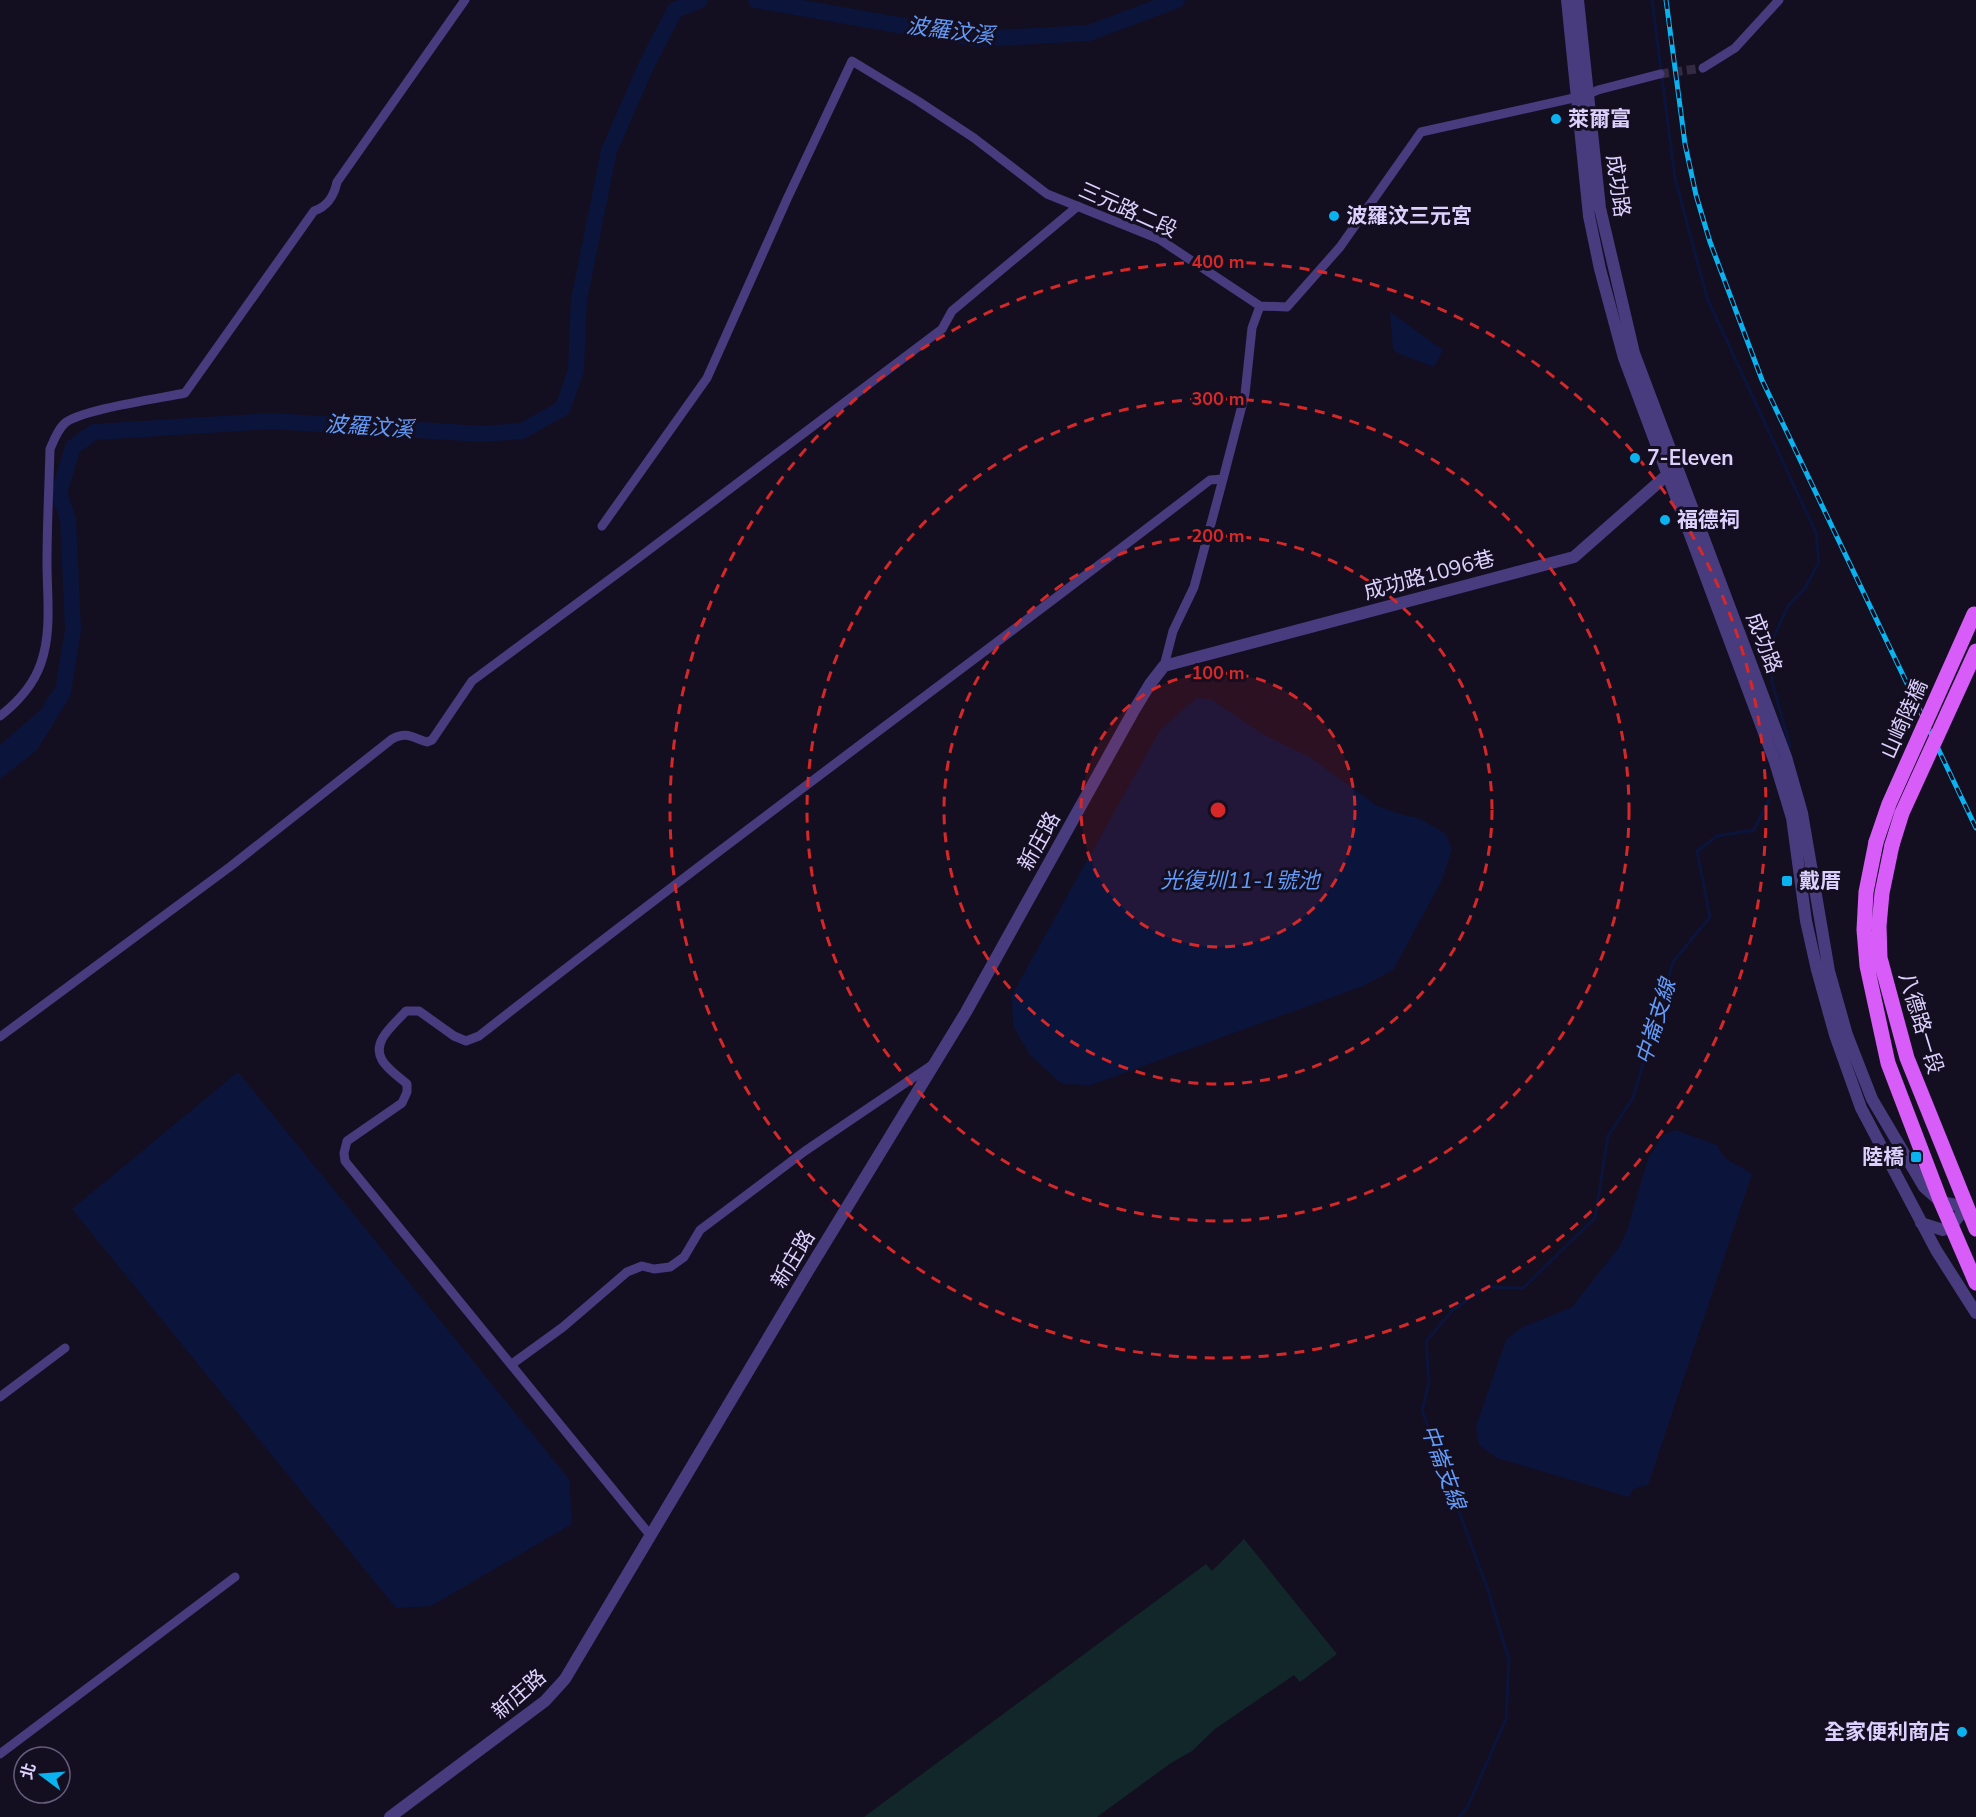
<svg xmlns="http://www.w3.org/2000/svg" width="1976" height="1817" font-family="'Nunito Sans','Noto Sans TC',sans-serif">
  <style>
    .green { fill: #11272a }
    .water { fill: #0b153c }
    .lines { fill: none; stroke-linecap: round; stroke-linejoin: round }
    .stream { stroke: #0b153c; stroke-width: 3 }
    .river { stroke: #0b153c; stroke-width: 16 }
    .minor-tunnel { stroke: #322b42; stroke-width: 9; stroke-dasharray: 9 4.5; stroke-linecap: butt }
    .minor { stroke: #483b7e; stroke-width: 9 }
    .tertiary { stroke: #483b7e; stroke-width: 12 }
    .primary { stroke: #d75cf8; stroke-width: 15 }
    .rail-casing { stroke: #0ab3ef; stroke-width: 5 }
    .rail { stroke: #140e21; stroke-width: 3; stroke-dasharray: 9; stroke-linecap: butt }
    .primary-bridge { stroke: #d75cf8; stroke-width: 15 }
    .ring { fill: none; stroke: #d62828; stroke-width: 3; stroke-dasharray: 10 8 }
    .poi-dot { fill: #0ab3ef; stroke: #140e21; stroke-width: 2 }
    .labels { text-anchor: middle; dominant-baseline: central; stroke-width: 6; stroke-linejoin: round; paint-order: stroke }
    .poi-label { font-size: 21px; font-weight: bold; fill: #dcd0fd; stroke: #140e21; text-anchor: start }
    .street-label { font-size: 21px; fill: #dcd0fd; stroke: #140e21 }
    .water-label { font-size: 22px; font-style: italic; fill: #629bf8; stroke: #140e21 }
    .centre { fill: #d62828; stroke: #140e21; stroke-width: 3 }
    .ring-label { font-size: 18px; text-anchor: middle; font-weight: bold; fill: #d62828; stroke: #140e21; stroke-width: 6; stroke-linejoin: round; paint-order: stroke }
  </style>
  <rect width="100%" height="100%" fill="#140e21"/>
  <path class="green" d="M1244,1539l93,115 -37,28 -6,-7 -79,54 -23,22 -21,12 -74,54h-233l342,-253 6,7z"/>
  <path class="water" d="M1390,312l53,38 -9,17 -34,-13 -7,-4z
    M62,683l7,15 -32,52 -37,29v-34l46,-40z
    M1196,698l15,1 50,34 49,24 67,49 26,9 15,3 27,15 7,16 -11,33 -48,88 -30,16 -272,99 -29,-1 -32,-29 -17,-29 -1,-31 148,-265z
    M238,1072l331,407 3,45 -141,82 -35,2 -324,-399z
    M1675,1130l42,15c8,19 21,18 35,29l-104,311 -15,4 -4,8 -132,-39 -18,-13 -3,-19 30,-86 17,-13 49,-20 48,-61 7,-16 21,-71 15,-24z"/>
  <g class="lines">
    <path class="stream" d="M1652,0l23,178 32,120 109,235 3,29 -14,26 -17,18 -16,35v41l18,64
      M1459,1817l8,-9 39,-89 3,-59 -20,-67 -67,-183 7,-27 -3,-42 27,-31 32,-23 38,1 72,-70 13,-82 25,-38 40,-136 37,-45 -13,-66 20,-15 37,-6 15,-30"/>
    <path class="river" d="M756,0l222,39 111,-6 88,-33
      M52,705l11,-13 10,-62 -5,-111 -9,-26 14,-46 21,-15 178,-11 211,13 39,-3 41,-23 13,-38 3,-70 30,-149 38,-87 28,-54 25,-10"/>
    <path class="minor-tunnel" d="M1660,74l43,-6"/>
    <path class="minor" d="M1703,68l32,-20 44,-48
      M602,526l105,-148 80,-179 65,-138 66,40 56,37 73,56 112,45 101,67 27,1 53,-60 81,-115 166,-37 11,-5 62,-16
      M1164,666l9,-35 21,-44 29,-108 22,-85 7,-66 8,-22
      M0,716c17,-13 34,-32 41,-53 11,-31 6,-68 6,-100 0,-38 2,-76 3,-114 4,-9 7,-18 14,-25 14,-14 98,-26 121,-31l129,-182c14,-5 20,-15 23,-29l128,-182
      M0,1037l231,-171 161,-127c16,-8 20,-1 35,3l5,-2 40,-59 157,-116 313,-236 10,-18 126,-105
      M512,1364l51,-37 64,-55 15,-6 12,3 16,-2 14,-10 16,-27 105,-79 127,-86
      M0,1397l65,-49
      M650,1535l-305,-374 -1,-8 3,-12 55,-38 5,-11v-8c-8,-7 -20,-15 -25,-24 -11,-19 13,-36 24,-49h13l35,25 12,5 13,-5c241,-190 489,-369 731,-556l13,-1
      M0,1754l235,-177"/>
    <path class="tertiary" d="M1567,0l22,216 11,53 24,89 151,404 17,56 14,103 11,49 18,65 26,73 75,142 40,63
      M1578,0l22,208 34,145 152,404 16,56 27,158 18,64 25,64 52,88 17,15 25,5 -14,18 -9,5 -22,-7
      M390,1817l155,-116 20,-22 243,-408 158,-259 167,-300 17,-28 14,-18 410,-109 93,-82 10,-5"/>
    <path class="primary" d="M1876,842l-10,50 -2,38 3,36 21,97 53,139 35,81
      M1892,845l-10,48 -3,33 1,32 27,100 69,171"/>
    <g class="rail-casing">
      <path id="rail" d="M1666,0l19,144 11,51 14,47 52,138 214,448"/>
    </g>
    <use href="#rail" class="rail"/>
    <path class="primary-bridge" d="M1876,842l13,-38 85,-190
      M1892,845l10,-32 74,-162"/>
  </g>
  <circle cx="1218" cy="810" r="137" fill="#d62828" fill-opacity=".12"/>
  <g class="ring">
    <circle cx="1218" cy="810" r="137"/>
    <circle cx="1218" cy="810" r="274"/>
    <circle cx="1218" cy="810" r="411"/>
    <circle cx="1218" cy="810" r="548"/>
  </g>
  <g class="poi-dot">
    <circle cx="1556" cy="119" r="6"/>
    <circle cx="1334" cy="216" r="6"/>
    <circle cx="1635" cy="458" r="6"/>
    <circle cx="1665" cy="520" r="6"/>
    <rect x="1781" y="875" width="12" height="12" rx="3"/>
    <rect x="1910" y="1151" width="12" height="12" rx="3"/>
    <circle cx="1962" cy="1732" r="6"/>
  </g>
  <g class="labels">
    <g class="poi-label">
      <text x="1568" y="119">萊爾富</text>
      <text x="1346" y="216">波羅汶三元宮</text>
      <text x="1647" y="458">7-Eleven</text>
      <text x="1677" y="520">福德祠</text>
      <text x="1799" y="881">戴厝</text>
      <text x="1904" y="1157" text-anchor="end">陸橋</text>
      <text x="1950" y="1732" text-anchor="end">全家便利商店</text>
    </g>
    <g class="street-label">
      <text transform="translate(1618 186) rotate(82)">成功路</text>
      <text transform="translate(1128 210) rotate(24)">三元路二段</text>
      <text transform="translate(1429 575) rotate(-15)">成功路1096巷</text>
      <text transform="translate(1764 643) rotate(69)">成功路</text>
      <text transform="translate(1904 719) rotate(-66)">山崎陸橋</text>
      <text transform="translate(1039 841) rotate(-61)">新庄路</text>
      <text transform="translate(1921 1023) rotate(73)">八德路一段</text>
      <text transform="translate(793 1259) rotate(-59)">新庄路</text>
      <text transform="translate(519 1694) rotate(-41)">新庄路</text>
    </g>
    <g class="water-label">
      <text transform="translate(950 31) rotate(7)">波羅汶溪</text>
      <text transform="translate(369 427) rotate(4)">波羅汶溪</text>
      <text x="1240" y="881">光復圳11-1號池</text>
      <text transform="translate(1656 1022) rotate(-73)">中崙支線</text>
      <text transform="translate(1443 1467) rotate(70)">中崙支線</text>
    </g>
  </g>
  <circle cx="1218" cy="810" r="9" class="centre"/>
  <g class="ring-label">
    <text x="1218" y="268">400 m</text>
    <text x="1218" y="405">300 m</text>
    <text x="1218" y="542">200 m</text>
    <text x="1218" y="679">100 m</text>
  </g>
  <g transform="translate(42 1775) rotate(286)"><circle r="28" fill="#140e21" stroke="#645c79" stroke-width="1.5"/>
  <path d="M0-4.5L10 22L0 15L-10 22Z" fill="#0ab3ef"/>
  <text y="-9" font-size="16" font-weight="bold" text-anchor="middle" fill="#dcd0fd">北</text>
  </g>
</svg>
